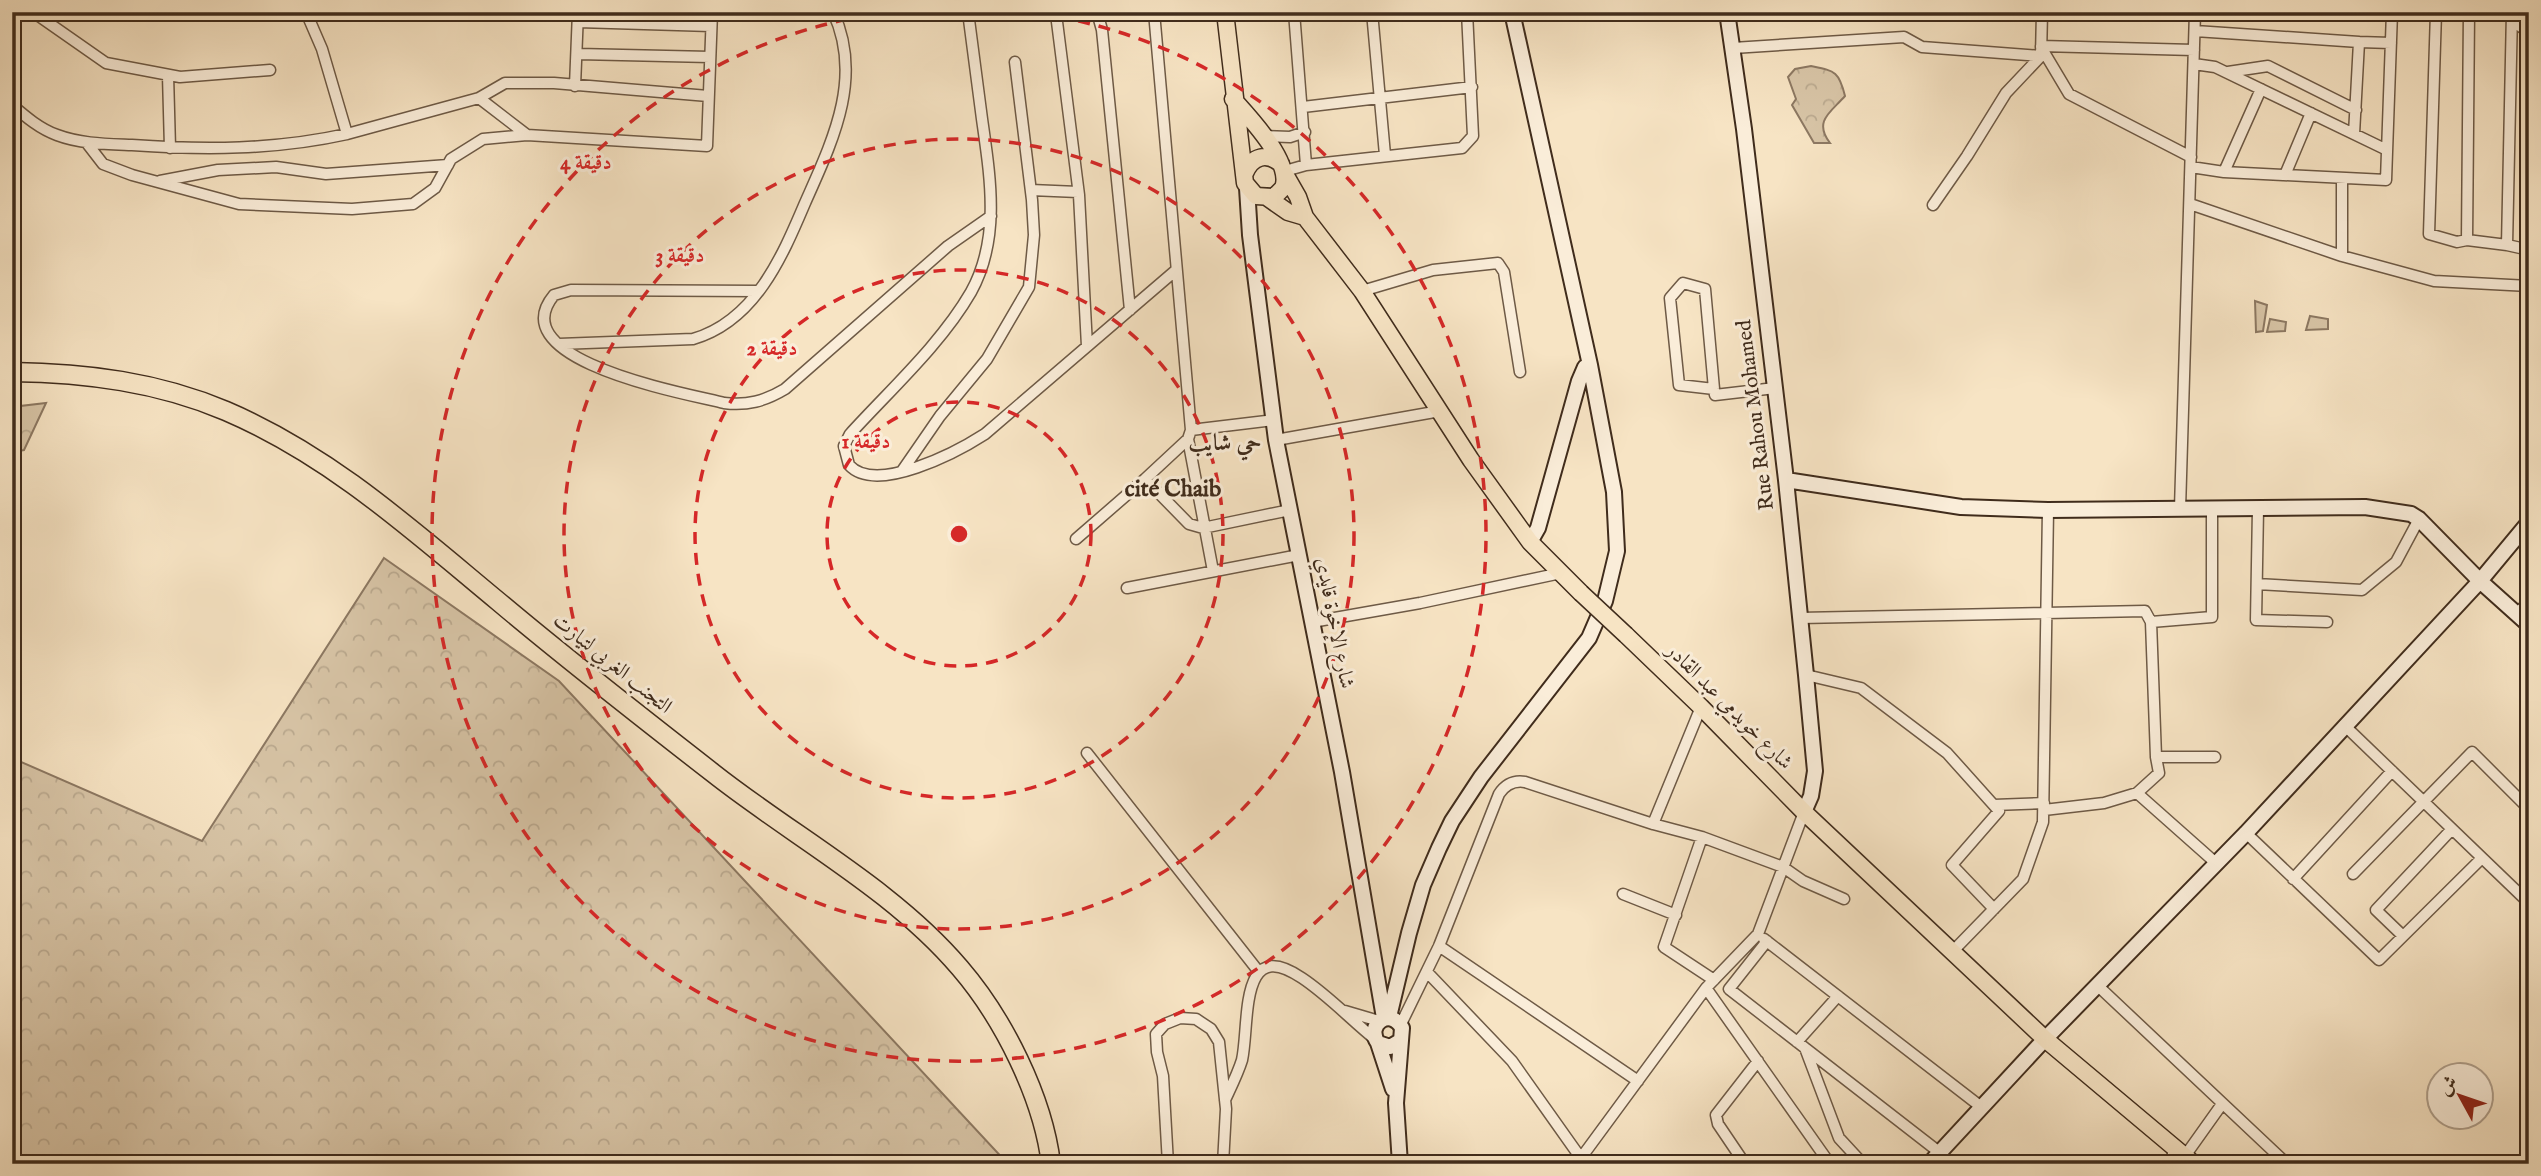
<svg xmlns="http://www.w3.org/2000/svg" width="2541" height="1176" font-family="'IM FELL English',Amiri,serif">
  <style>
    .green { fill: #d8c5a7; stroke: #8c7862; stroke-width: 2 }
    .forest { fill: url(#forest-crowns); stroke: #8c7862; stroke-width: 2 }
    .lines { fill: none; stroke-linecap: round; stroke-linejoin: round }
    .street-casing { stroke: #6e5a46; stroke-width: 13 }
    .secondary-casing { stroke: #402c1c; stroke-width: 18 }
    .primary-casing { stroke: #402c1c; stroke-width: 19 }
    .highway-casing { stroke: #402c1c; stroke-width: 21 }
    .street { stroke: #faedd9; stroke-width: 10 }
    .secondary { stroke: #faedd9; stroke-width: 14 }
    .primary { stroke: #f7e4c4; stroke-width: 16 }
    .highway { stroke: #f7e4c4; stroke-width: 18 }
    .primary-bridge-casing { stroke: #402c1c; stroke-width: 19; stroke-linecap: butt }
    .primary-bridge { stroke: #f7e4c4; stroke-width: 16 }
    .ring { fill: none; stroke: #d62828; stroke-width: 3.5; stroke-dasharray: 12 9 }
    .labels { text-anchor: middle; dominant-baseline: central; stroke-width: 6; stroke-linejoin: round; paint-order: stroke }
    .street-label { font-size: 21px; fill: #402c1c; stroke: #faedd9 }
    .neighbourhood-label { font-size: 23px; font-weight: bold; fill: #402c1c; stroke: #faedd9 }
    .centre { fill: #d62828; stroke: #faedd9; stroke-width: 3.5 }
    .ring-label { font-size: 21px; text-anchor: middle; font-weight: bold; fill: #d62828; stroke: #faedd9; stroke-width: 6; stroke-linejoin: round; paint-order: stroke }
  </style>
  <defs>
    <pattern id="forest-crowns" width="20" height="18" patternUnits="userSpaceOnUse" patternTransform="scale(1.75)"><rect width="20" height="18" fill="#d8c5a7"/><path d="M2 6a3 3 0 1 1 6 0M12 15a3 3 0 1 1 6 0" fill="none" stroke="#baa98f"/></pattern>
  </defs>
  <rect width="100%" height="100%" fill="#f7e4c4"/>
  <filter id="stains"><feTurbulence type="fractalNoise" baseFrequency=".00286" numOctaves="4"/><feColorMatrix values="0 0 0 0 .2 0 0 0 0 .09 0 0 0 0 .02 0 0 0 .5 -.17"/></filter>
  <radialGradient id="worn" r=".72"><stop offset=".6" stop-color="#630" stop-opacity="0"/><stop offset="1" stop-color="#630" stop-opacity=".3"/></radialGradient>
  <path class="green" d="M2255,301l12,4 -4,26 -7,1z
    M2310,316l18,3v10l-22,1z
    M2270,319l16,3 -1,9 -18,1z"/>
  <path class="forest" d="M1811,66c24,5 28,5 34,30 -14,16 -32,25 -15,47h-16l-22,-38 4,-6 -8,-22 7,-8z
    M46,403l-22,47 -12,2v-45z
    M384,558l175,123 449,483h-996v-406l190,83z"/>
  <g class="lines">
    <g class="street-casing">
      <path id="street" d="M33,12l73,51 74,14 90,-7
        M968,12c5,36 9,71 14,107 8,57 19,119 -11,173 -30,52 -81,98 -121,142l-6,12 5,19c27,30 108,-13 136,-31l190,-163
        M1097,12l5,18 28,280
        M1154,12l37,418 -3,9 25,132
        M1294,12l12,153
        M1372,12l13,143
        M2436,12l-7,222 28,8 10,-2 40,5
        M2512,12l-5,233 18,4 4,31
        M1056,14l23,181 8,151
        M2512,21l17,11
        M578,22l133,4
        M2195,31l164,11
        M2041,46l153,4
        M2041,47l28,47 122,63
        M1733,48l171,-11 18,10 119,9
        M578,54l132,3
        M2194,64l21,3 172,83
        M2228,72l40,-6 88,44
        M168,75l2,73
        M575,86l3,-74
        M479,98l48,37 180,11 5,-134
        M12,105c14,12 28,24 45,30 24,9 50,9 75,10 72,5 143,5 215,-11l-25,-85 -16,-37
        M1303,107l169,-20
        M347,134l132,-36 26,-15h49l154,13
        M2354,134l5,-92 32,1
        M1265,136l25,1 15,-5
        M86,142l17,22 29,11 107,29 113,5 61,-5 22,-16 16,-29 32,-20 44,-4
        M2191,167l33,5 162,8 6,-168
        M1285,171l21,-6 156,-17 11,-12 -6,-124
        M2224,172l37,-83
        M2285,175l26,-62
        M2342,178v78
        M160,181l58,-11 58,-3 50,7 122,-9
        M1031,190l47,2
        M2190,204l152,52 92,25 95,5
        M1933,205l34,-49 39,-63 35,-37 1,-44
        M2467,240l2,-228
        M759,291l-188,-1 -17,5c-55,66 135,99 170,108 23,3 41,-2 61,-14l163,-143 43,-30
        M1362,291l71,-21 65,-7 6,9 16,100
        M559,344l134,-5c62,-18 89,-82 112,-136 27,-61 59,-125 28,-191
        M1714,389l-35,-4 -9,-87 13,-15 22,6 9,100 1,6 60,-7
        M1191,430l83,-10
        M1276,440l164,-29
        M902,471l38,-55 47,-57 42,-72 5,-52 -2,-35 -17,-138
        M1145,479l44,45 14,4 87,-18
        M2180,509l15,-497
        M2212,509v108l-61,5 5,135h59
        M2258,509l-2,111 71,2
        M1076,539l69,-60 43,-40
        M2257,584l105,6 34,-28 23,-43
        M1127,588l172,-33
        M2517,614l12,-13
        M1800,618l345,-7 6,11
        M1312,622l108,-19 141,-30
        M1806,675l55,13 86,65 52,58 -47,54 42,44
        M2344,725l185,178
        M1087,753l172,219
        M2137,793l80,71
        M1994,805l50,-2
        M2044,810l60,-7 33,-10 22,-20 -3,-16
        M1653,824l48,-117
        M2246,833l133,127 103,-102
        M1702,837l-38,110 50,33
        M2353,874l119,-122 57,57
        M2293,879l99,-108
        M1623,894l53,21
        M2403,936l-27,-26 76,-81
        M1764,939l216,167
        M1767,941l-38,48 210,163
        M1439,946l199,135
        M1953,951l70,-72 20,-57 5,-312
        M1427,972l85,89 73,103
        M2097,985l190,179
        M1706,988l124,176
        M1345,1011l34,10
        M1401,1024l38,-78 60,-152c6,-9 14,-14 26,-12l128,42 49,13 81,30 20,14 41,18
        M1797,1042l41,-46
        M1805,1048l34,90 24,26
        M1225,1100c6,-13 13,-27 17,-40 8,-36 -4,-126 60,-82 27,18 49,42 74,62
        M2185,1156l37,-52
        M1581,1158l125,-170 52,-54 46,-122
        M1168,1164l-5,-88 -6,-24 -1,-18 9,-10 15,-6 16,1 15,10 8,13 7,67 -3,55
        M1745,1164l-27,-40 -2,-9 42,-54
        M2171,1164l3,-16"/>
    </g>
    <g class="secondary-casing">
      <path id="secondary" d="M1727,12l17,117 42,351 20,195 9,96 -4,25 -7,16
        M1247,188l3,47 26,205 66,332 42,246
        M1786,480l175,27 87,3 317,-3 46,7 8,5 61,62 49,44
        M1530,542l8,-14 41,-147 6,-14 5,-2
        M1389,1017l20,-84 14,-48 16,-37 13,-27 29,-44 108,-139 16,-37 12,-50 -3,-59 -24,-127 -78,-353
        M1400,1041l-10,6 -12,-4c-13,-19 13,-36 24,-15l-6,75 4,61
        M1378,1043l15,46
        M1929,1164l116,-125 201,-206 234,-252 49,-59"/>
    </g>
    <g class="primary-casing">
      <path id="primary" d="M1225,12l20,171 11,13 18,1 9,-9c10,-25 -33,-70 -50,-89
        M1245,173c7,-17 22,-21 36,-9
        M1286,176l12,21 7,20 57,74 109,169 59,82 51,51
        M1268,198l20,14 17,5
        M1626,635l75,72 103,105 241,227 149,125"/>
    </g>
    <g class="highway-casing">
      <path id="highway" d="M12,372c74,1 146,10 214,39 105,45 186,119 273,191 70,59 142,115 214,171 81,64 180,116 247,195 43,50 83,129 91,196"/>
    </g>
    <use href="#street" class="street"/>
    <use href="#secondary" class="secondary"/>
    <use href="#primary" class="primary"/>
    <use href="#highway" class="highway"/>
    <g class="primary-bridge-casing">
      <path id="primary-bridge" d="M1581,593l45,42"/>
    </g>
    <use href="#primary-bridge" class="primary-bridge"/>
  </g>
  <g class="ring">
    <circle cx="959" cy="534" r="132"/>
    <circle cx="959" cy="534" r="264"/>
    <circle cx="959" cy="534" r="395"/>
    <path d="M1037 13A527 527 0 1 1 881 13"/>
  </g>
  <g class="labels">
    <g class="street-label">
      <text transform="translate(1756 415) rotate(-97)">Rue Rahou Mohamed</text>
      <text transform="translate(1334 623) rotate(79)">شارع الإخوة قايدي</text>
      <text transform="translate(612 664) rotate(39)">التجنب الغربي لتيارت</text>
      <text transform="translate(1729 707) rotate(45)">شارع خويدمي عبد القادر</text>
    </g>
    <g class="neighbourhood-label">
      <text x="1225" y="443">حي شايب</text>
      <text x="1173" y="489">cité Chaib</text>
    </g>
  </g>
  <circle cx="959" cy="534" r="10" class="centre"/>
  <g class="ring-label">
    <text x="586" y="169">4 دقيقة</text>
    <text x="680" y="262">3 دقيقة</text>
    <text x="772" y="355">2 دقيقة</text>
    <text x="866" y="448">1 دقيقة</text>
  </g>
  <rect width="2541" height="1176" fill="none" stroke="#f7e4c4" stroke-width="42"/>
  <rect x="14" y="14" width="2513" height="1148" fill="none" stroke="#402c1c" stroke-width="3.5"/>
  <rect x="21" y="21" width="2499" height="1134" fill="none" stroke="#402c1c" stroke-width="2"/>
  <g transform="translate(2460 1096) rotate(310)"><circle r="33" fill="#faedd9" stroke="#b0a08d" stroke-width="2"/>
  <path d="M0-5L12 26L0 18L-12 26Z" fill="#8f2418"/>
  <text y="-10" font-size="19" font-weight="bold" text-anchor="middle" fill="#402c1c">ش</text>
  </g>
  <rect width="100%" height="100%" filter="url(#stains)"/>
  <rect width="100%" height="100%" fill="url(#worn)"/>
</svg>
